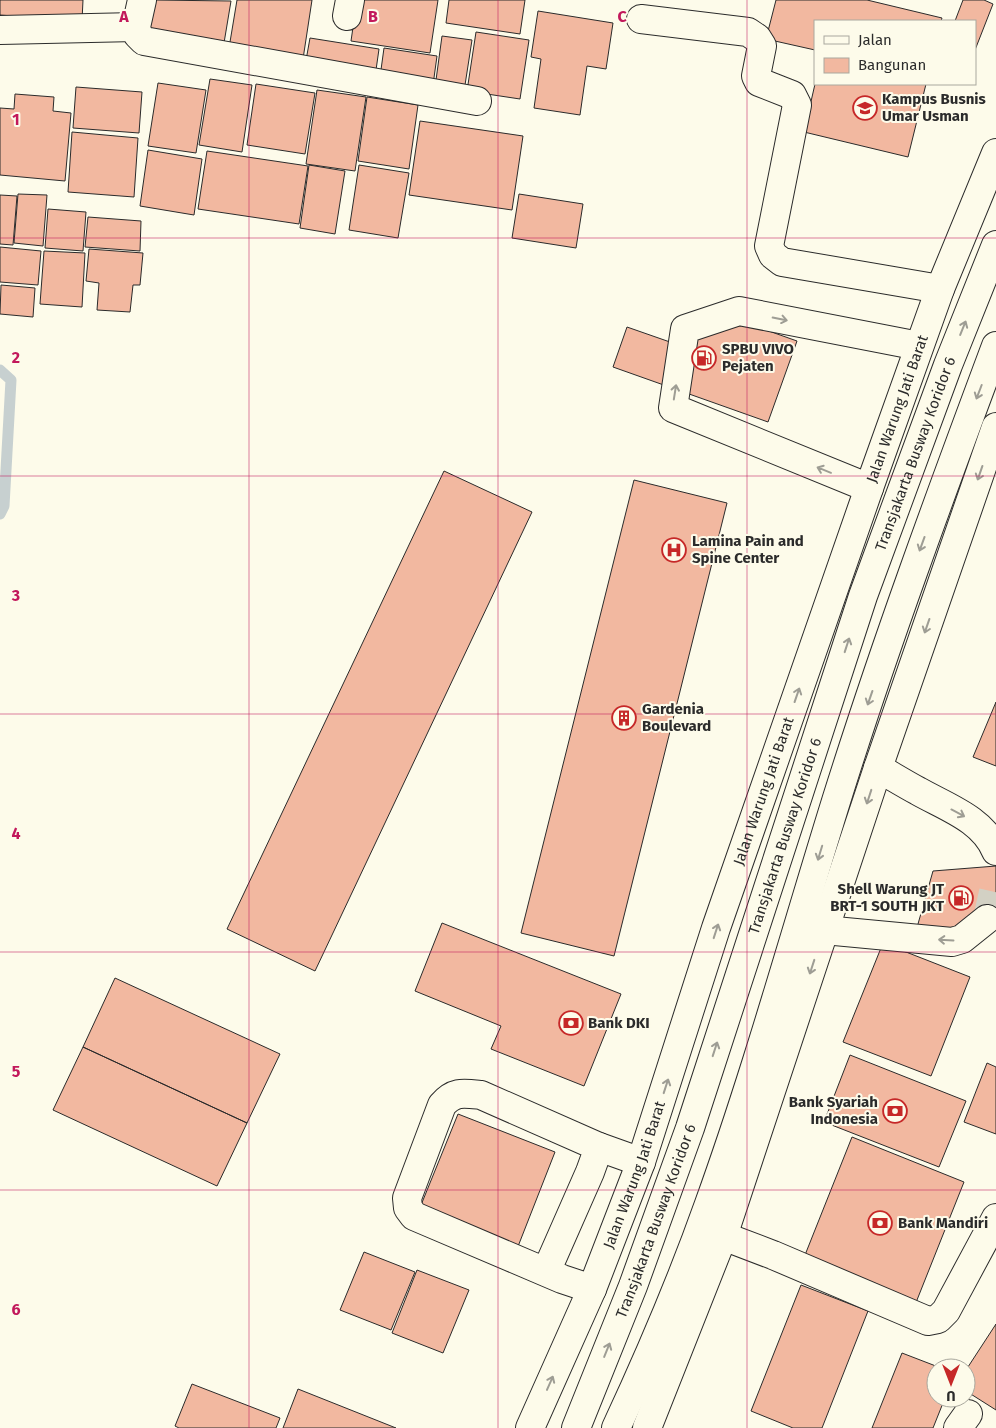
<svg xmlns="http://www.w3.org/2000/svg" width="996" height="1428" font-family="'Fira Sans',sans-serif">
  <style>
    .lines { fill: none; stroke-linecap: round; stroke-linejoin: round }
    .stream { stroke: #c7d0d0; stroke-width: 11 }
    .building { fill: #f2b8a0; stroke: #2b2b2b }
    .minor-tunnel { stroke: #d3d1c4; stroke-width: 28; stroke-dasharray: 28 14; stroke-linecap: butt }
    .minor-casing { stroke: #2b2b2b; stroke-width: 30 }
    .major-casing { stroke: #2b2b2b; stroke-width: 30 }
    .minor { stroke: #fdfbea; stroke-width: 28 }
    .major { stroke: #fdfbea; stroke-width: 28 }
    .oneway { stroke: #9e9d94 }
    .grid { fill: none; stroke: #c2185b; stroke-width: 1; stroke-opacity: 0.55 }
    .labels { text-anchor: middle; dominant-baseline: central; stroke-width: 4; stroke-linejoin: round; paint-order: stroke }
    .poi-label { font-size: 15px; font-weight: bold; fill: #2b2b2b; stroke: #fdfbea; text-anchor: start }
    .street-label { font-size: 15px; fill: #2b2b2b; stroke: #fdfbea }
    .grid-label { font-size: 16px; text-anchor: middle; font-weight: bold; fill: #c2185b; stroke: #fdfbea; stroke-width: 4; stroke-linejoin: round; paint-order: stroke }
  </style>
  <rect width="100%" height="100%" fill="#fdfbea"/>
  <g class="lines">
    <path class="stream" d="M0,370l11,10 -7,126 -4,8"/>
  </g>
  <path class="building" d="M0,0h83l-1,21 -82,-6z
    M154,0l77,1 -7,42 -75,-11z
    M237,0h75l-9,59 -74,-11z
    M357,0h81l-8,53 -79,-12z
    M449,0h76l-5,34 -74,-11z
    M776,0h91l75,18 -1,3h-126v29l-49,-11z
    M963,0h21l9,4 -18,46v-29h-20z
    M538,11l75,12 -7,46 -19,-3 -7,49 -46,-7 7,-49 -10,-2z
    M476,32l53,8 -9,59 -53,-8z
    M442,36l30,4 -7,45 -29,-5z
    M310,38l69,11 -4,28 -70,-11z
    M384,48l53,8 -4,29 -53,-8z
    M210,79l42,6 -10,67 -43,-7z
    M158,83l48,7 -10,63 -48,-7z
    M256,84l59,9 -10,61 -58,-9z
    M815,84h111l-18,73 -104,-25z
    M76,87l66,5 -3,41 -66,-5z
    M317,90l49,7 -11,74 -49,-7z
    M15,94l39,3 -1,14 18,2 -6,68 -65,-6v-67l14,1z
    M367,97l51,8 -9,64 -51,-8z
    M420,121l103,15 -11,74 -103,-15z
    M72,132l66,6 -4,59 -66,-5z
    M148,150l54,9 -8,56 -54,-9z
    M207,151l101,15 -9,58 -101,-15z
    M309,165l36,6 -10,63 -35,-6z
    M359,165l50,8 -11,65 -49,-8z
    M18,194l29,1 -4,51 -29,-3z
    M519,194l64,10 -7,44 -64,-10z
    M0,195l17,1 -4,49 -13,-1z
    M48,209l38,3 -3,39 -38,-3z
    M88,217l53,4 -1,30 -55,-4z
    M0,247l41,4 -3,34 -38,-3z
    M89,249l54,4 -3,32h-7l-3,27 -33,-2 2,-27 -13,-2z
    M44,251l41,2 -3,54 -42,-3z
    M1,285l34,3 -2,29 -33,-3z
    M704,308l93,33 -29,81 -155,-55 14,-40 63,22z
    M444,471l88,41 -217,459 -88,-42z
    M634,480l93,23 -113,453 -93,-23z
    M996,702v64l-23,-9z
    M996,866v59l-80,6 17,-60z
    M442,923l179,71 -37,92 -93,-37 10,-23 -86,-35z
    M883,943l87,34 -39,99 -88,-34z
    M115,978l165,76 -33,69 -164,-76z
    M83,1047l164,76 -30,63 -164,-76z
    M850,1055l116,46 -27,66 -115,-45z
    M987,1063l9,4v67l-32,-12z
    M458,1114l97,38 -38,97 -98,-39z
    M852,1137l112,45 -49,123 -112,-45z
    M364,1252l51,20 -24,58 -51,-20z
    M417,1270l52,20 -26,63 -51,-20z
    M801,1285l67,26 -46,117h-29l-42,-17z
    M996,1324v86l-30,-19v-21z
    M902,1353l39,15h-5v30h9l-12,30h-61z
    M192,1384l88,34 -4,10h-97l-4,-2z
    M298,1389l98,39h-113z"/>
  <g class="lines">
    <path class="minor-tunnel" d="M987,919l9,-40"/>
    <g class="minor-casing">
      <g id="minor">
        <path d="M142,0l-6,27 2,8 6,6 333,60"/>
        <path d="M347,16l3,-16"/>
        <path d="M641,19l107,13 9,6 5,8 -6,30 3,6 33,13 5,10 -28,141 4,9 9,7 158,27"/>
        <path d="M0,30l136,-3"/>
        <path d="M869,488l-196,-80 12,-79 54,-18 180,35"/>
        <path d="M878,768c14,8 27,16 40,23 28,16 65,28 78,60"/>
        <path d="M824,930l128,12 10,-3 25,-20"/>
        <path d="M599,1147l42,15"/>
        <path d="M723,1236l50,19 155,66 10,-2 8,-8 50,-93"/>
        <path d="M546,1272l44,-100 9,-25 -118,-52c-18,-2 -27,-4 -39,10l-35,93 1,10 6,8 148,63 30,10"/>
        <path id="s1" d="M576,1428l57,-142 57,-158 173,-532 85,-231 48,-120"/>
        <path d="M616,1428c34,-73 66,-148 93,-224 48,-133 86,-271 128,-406 48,-153 103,-302 159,-452"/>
        <path d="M958,1428l10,-14"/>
      </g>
    </g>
    <g class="major-casing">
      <g id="major">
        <path id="s2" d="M530,1428l62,-139 49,-127 75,-234 153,-440 71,-199 56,-136"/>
        <path d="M647,1428l76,-192 155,-468 118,-341"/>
      </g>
    </g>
    <use href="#minor" class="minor"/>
    <use href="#major" class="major"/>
  </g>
  <defs><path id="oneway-shaft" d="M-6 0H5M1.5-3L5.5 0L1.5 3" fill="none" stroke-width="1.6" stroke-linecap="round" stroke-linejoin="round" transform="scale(1.25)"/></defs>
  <g class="oneway">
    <use href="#oneway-shaft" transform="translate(780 319) rotate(11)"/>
    <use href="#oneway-shaft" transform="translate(963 328) rotate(-68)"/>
    <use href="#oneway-shaft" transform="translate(675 392) rotate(-81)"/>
    <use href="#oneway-shaft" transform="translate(979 392) rotate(111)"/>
    <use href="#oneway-shaft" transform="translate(824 470) rotate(-158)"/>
    <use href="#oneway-shaft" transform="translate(980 473) rotate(109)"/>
    <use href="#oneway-shaft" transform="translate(922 544) rotate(110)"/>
    <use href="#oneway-shaft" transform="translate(927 626) rotate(109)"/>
    <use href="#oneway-shaft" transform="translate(847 645) rotate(-72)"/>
    <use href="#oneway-shaft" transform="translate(797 695) rotate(-71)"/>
    <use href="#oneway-shaft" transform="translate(870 698) rotate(109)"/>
    <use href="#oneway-shaft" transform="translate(869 797) rotate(108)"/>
    <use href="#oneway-shaft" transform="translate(958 813) rotate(28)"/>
    <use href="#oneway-shaft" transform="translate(820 853) rotate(107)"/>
    <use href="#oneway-shaft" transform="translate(716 931) rotate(-72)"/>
    <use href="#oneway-shaft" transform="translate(946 940) rotate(-177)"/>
    <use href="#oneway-shaft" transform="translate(812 967) rotate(108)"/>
    <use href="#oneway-shaft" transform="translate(715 1049) rotate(-72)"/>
    <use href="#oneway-shaft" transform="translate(666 1086) rotate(-72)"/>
    <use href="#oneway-shaft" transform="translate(607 1350) rotate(-68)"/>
    <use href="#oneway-shaft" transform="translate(550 1383) rotate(-66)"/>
  </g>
  <path class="grid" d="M249,0v1428M498,0v1428M747,0v1428M0,238h996M0,476h996M0,714h996M0,952h996M0,1190h996"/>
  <defs>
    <g id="university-ring" transform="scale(1.25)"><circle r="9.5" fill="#fdfbea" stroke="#c62828" stroke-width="1.5"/><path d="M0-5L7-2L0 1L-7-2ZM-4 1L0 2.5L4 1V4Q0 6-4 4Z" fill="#c62828"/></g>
    <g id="fuel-ring" transform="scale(1.25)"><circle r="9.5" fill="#fdfbea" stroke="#c62828" stroke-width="1.5"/><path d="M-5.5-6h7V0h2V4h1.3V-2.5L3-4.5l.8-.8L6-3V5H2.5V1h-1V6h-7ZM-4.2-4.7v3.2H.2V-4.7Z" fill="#c62828"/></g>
    <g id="hospital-ring" transform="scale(1.25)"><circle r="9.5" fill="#fdfbea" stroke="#c62828" stroke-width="1.5"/><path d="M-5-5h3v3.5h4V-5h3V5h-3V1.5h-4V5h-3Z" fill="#c62828"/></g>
    <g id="building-ring" transform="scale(1.25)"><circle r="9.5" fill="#fdfbea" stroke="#c62828" stroke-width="1.5"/><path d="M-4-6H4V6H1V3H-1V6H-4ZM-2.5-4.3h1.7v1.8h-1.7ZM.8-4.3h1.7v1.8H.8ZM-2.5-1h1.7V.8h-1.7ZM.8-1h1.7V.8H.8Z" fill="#c62828"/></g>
    <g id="bank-ring" transform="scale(1.25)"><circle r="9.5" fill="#fdfbea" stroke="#c62828" stroke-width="1.5"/><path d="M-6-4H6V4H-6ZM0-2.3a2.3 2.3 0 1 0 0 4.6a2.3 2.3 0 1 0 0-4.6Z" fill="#c62828"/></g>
  </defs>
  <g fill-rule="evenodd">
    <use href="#university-ring" x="865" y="108"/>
    <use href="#fuel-ring" x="704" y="358"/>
    <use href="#hospital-ring" x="674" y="550"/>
    <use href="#building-ring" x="624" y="718"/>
    <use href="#fuel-ring" x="961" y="898"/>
    <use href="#bank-ring" x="571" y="1023"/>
    <use href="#bank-ring" x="895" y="1111"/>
    <use href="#bank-ring" x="880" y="1223"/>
  </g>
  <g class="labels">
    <g class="poi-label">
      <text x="882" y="99">Kampus Busnis<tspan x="882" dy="17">Umar Usman</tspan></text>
      <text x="722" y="349">SPBU VIVO<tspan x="722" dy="17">Pejaten</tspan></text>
      <text x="692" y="541">Lamina Pain and<tspan x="692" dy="17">Spine Center</tspan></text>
      <text x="642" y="709">Gardenia<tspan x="642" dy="17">Boulevard</tspan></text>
      <text x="944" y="889" text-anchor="end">Shell Warung JT<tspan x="944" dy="17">BRT-1 SOUTH JKT</tspan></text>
      <text x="588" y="1023">Bank DKI</text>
      <text x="878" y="1102" text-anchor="end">Bank Syariah<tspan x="878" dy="17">Indonesia</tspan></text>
      <text x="898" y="1223">Bank Mandiri</text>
    </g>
    <g class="street-label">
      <text stroke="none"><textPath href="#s2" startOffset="1084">Jalan Warung Jati Barat</textPath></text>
      <text stroke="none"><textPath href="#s1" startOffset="1032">Transjakarta Busway Koridor 6</textPath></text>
      <text stroke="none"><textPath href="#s2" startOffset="679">Jalan Warung Jati Barat</textPath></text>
      <text stroke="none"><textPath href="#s1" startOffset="628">Transjakarta Busway Koridor 6</textPath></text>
      <text stroke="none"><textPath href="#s2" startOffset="274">Jalan Warung Jati Barat</textPath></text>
      <text stroke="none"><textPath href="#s1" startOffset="222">Transjakarta Busway Koridor 6</textPath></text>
    </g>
  </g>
  <g class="grid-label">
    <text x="124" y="22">A</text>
    <text x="373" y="22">B</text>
    <text x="622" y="22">C</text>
    <text x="16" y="125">1</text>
    <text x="16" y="363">2</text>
    <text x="16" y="601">3</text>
    <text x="16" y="839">4</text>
    <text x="16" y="1077">5</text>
    <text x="16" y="1315">6</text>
  </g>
  <rect x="814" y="20" width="162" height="65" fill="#fdfbea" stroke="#a9a89e"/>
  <rect x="824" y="36" width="25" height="8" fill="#fdfbea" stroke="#a9a89e"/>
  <text x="858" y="45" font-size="15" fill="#2b2b2b">Jalan</text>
  <rect x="824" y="58" width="25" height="15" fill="#f2b8a0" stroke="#a9a89e"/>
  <text x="858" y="70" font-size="15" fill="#2b2b2b">Bangunan</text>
  <g transform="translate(951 1383) rotate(180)"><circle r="24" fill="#fdfbea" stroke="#a9a89e"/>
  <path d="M0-4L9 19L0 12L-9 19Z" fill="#c62828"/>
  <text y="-8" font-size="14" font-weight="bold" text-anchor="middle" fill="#2b2b2b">U</text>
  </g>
</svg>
